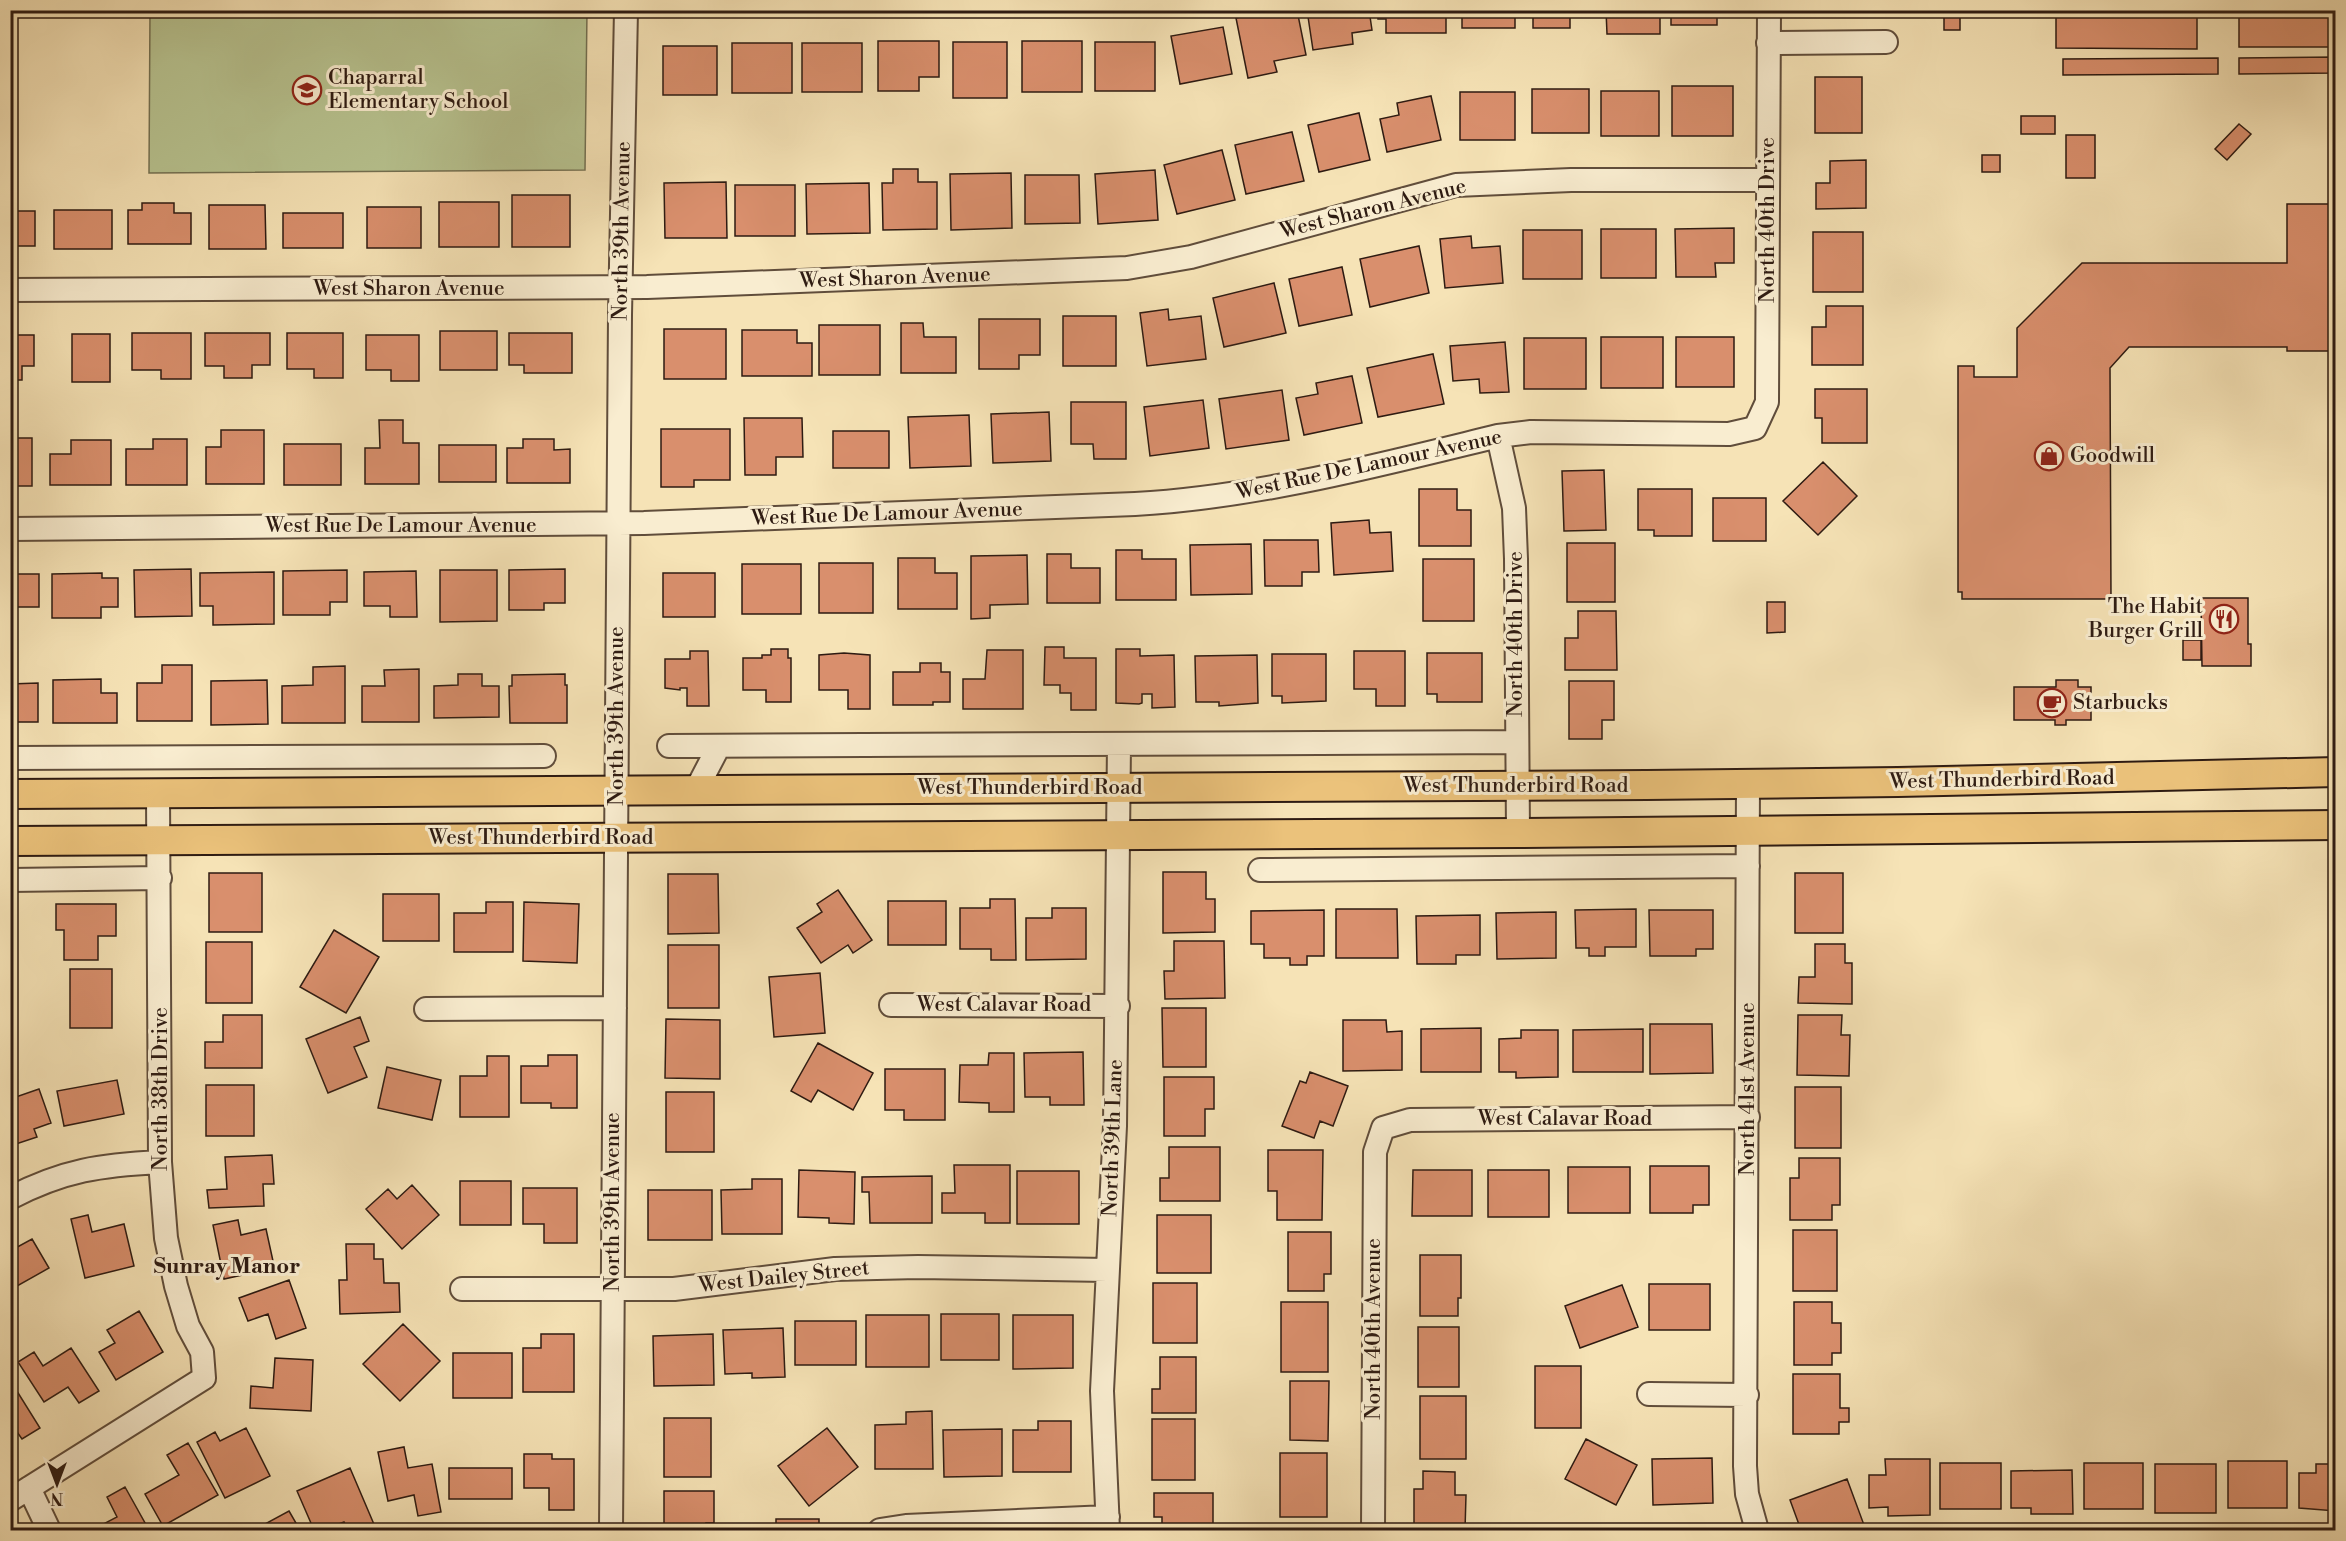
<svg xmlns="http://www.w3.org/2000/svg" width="2346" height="1541" font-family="'Libre Bodoni',serif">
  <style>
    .green { fill: #b8c491; stroke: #737052; stroke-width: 1.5 }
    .building { fill: #d98f6d; stroke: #2e1b12; stroke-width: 1.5 }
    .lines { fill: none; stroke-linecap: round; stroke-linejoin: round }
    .minor-casing { stroke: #604d3b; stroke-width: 26 }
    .major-casing { stroke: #2e1b12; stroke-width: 32 }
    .minor { stroke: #f9edd0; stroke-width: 22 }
    .major { stroke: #ebc27b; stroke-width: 28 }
    .labels { text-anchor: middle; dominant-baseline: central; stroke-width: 6; stroke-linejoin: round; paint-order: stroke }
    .poi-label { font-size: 21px; fill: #2e1b12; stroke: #f9edd0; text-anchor: start }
    .street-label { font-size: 21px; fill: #2e1b12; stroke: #f9edd0 }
    .neighbourhood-label { font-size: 22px; font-weight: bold; fill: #2e1b12; stroke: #f9edd0 }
  </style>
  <rect width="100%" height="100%" fill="#f6e3b6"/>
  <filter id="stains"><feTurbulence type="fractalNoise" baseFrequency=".00333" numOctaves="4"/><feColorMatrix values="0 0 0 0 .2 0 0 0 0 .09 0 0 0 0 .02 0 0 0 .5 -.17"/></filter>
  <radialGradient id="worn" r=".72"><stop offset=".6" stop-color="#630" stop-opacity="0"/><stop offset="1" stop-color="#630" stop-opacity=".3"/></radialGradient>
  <path class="green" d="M150,11h437l-2,159 -436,3z"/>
  <path class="building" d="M1274,10h23l9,45 -32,6 3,11 -29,6 -12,-60z
    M1307,10h62l3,20 -20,3 1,11 -40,6z
    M1378,10h68v23h-60v-14h-8z
    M1462,10h53v18h-53z
    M1533,10h60v6h-23v12h-37z
    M1606,10h54v24h-53z
    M1671,10h65v1h-19v14h-46z
    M1944,10h16v20h-16z
    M1969,10h49v5h-49z
    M2056,10h141v39l-141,-1z
    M2239,10h97v37h-97z
    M1223,27l9,47 -52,10 -9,-48z
    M878,41h61v36h-20v14h-41z
    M1022,41h60v51h-60z
    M953,42h54v56h-54z
    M1095,42h60v49h-60z
    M732,43h60v50h-60z
    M802,43h60v49h-60z
    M663,46h54v49h-54z
    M2336,57v16l-97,1v-16z
    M2218,58v16l-155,1v-16z
    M1815,77h47v56h-47z
    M1672,86h61v50h-61z
    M1532,89h57v44h-57z
    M1601,91h58v45h-58z
    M1460,92h55v48h-55z
    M1431,96l10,44 -54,12 -7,-33 19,-4 -2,-12z
    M1359,113l11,47 -51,12 -11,-47z
    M2021,116h34v18h-34z
    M2239,124l12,10 -24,26 -12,-11z
    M1292,132l12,49 -58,13 -11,-49z
    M2066,135h29v43h-29z
    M1222,150l13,50 -58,14 -13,-49z
    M1982,155h18v17h-18z
    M1866,160v48l-50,1v-26h14v-22z
    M893,169h25v13h19v47l-54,1 -1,-47h11z
    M1155,170l3,50 -60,4 -3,-50z
    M1011,173l1,55 -61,2 -1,-56z
    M1025,175h54l1,48 -55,1z
    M726,182l1,56h-62l-1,-55z
    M869,183l1,50 -63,1 -1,-50z
    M735,185h60v51h-60z
    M512,195h58v52h-58z
    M439,202h60v45h-60z
    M142,203h32v10h17v31h-63v-34h14z
    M2287,204h49v147h-49v-4h-158l-19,21 1,231h-149v-7h-4v-226h16v11h43v-49l65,-65h205z
    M209,205h56l1,44h-57z
    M367,207h54v41h-54z
    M54,210h58v39h-58z
    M10,211h25v35h-25z
    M283,213h60v35h-60z
    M1734,228v35h-19l1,14h-40l-1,-48z
    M1601,229h55v49h-55z
    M1523,230h59v49h-59z
    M1813,232h50v60h-50z
    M1471,236l1,12 28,-2 3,37 -58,5 -5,-49z
    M1419,246l10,47 -59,14 -10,-48z
    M1342,267l10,48 -53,11 -10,-47z
    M1274,283l12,50 -62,14 -11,-49z
    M1826,306h37v59h-51v-38h14z
    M1168,309l1,11 32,-4 5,43 -59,7 -7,-53z
    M1063,316h53v50h-53z
    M979,319h61v36h-21v14h-40z
    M901,323h22l1,14h32v36h-55z
    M819,325h61v50h-61z
    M664,329h62v50h-62z
    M742,330h55v13h15v33h-70z
    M440,331h57v39h-57z
    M132,333h59v46h-30v-9h-29z
    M205,333h65v32h-18v13h-28v-12h-19z
    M287,333h56v45h-29v-9h-27z
    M509,333h63v40h-48v-8h-15z
    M72,334h38v48h-38z
    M10,335h24v31h-12v14h-12z
    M366,335h53v46h-28v-11h-25z
    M1601,337h62v51h-62z
    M1676,337h58v50h-58z
    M1524,338h62v51h-62z
    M1505,342l4,50 -29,1 -1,-14 -26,2 -3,-35z
    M1433,354l11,50 -66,13 -11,-49z
    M1352,376l10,47 -58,12 -8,-37 22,-4 -2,-11z
    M1815,389h52v54h-45v-25h-7z
    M1282,390l7,50 -63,9 -7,-50z
    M1203,400l6,48 -59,8 -6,-49z
    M1071,402h55v57h-32l-1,-15h-22z
    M1049,412l2,49 -58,2 -2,-49z
    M969,415l2,51 -61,2 -2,-51z
    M744,418h58l1,39h-27v18h-31z
    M379,420h24v23h16v41h-54v-36h15z
    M661,429h69v51h-36v7h-33z
    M221,430h43v54h-58v-37h15z
    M833,431h56v37h-56z
    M10,438h22v48h-22z
    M153,439h34v46h-61v-36h27z
    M523,439h31v11l16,-1v34h-63v-35h16z
    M71,440h40v45h-61v-31h21z
    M284,444h57v41h-57z
    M439,445h57v37h-57z
    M1823,462l34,34 -39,39 -35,-34z
    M1604,470l2,60 -42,1 -2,-60z
    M1419,489h38v21h14v36h-52z
    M1638,489h54v47h-38v-6h-16z
    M1713,498h53v43h-53z
    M1369,520l1,13 21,-1 2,39 -59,4 -3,-52z
    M1264,540h54l1,32h-17v14h-37z
    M1567,543h48v59h-48z
    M1251,544l1,50 -61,1 -1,-50z
    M1116,550h26v9h34v41h-60z
    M1047,554h24v14h29v35h-53z
    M1027,555l1,49 -38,1v13l-19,1v-63z
    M898,558h37v15h22v36h-59z
    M1423,559h51v62h-51z
    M819,563h54v50h-54z
    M742,564h59v50h-59z
    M191,569l1,47 -57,1 -1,-47z
    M565,569v34h-21v7h-35v-40z
    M347,570v32h-17v13h-47v-44z
    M440,570h57v51l-57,1z
    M416,571l1,46h-27v-11h-26v-34z
    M274,572v52l-61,1v-19h-13v-33z
    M102,573v5h16v29h-17v11h-49v-44z
    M663,573h52v44h-52z
    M10,574h29v33h-29z
    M2201,598h47v46h3v22h-49z
    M1767,602h18v30l-18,1z
    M1578,611h38l1,59h-52v-32h13z
    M2183,640h18v20h-18z
    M1045,647h19v11h32v52h-25v-17h-11v-8h-16z
    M771,649h17v9h3v44h-25v-12h-23v-32h19v-3h9z
    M1116,649h24v7l34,-1 1,52 -23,1v-14h-10v9l-3,1 -23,-1z
    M987,650h36v59h-60v-30h22z
    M690,651h18l1,55h-22v-18h-7v2l-15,-2v-29h25z
    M1354,651h51v55h-29v-17h-22z
    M844,653l26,2v54h-22v-19h-29v-35z
    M1427,653h55v49h-45v-8h-10z
    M1272,654h54v47l-44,2v-7h-10z
    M1257,655l1,48 -39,3v-4h-23l-1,-46z
    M920,663h21v9h9v30h-17v3h-40v-33h27z
    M162,665h30v56h-55v-38h25z
    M345,666v57h-63v-37l31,-1v-18z
    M419,669v53h-57v-36h23l-1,-16z
    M458,674h24v12h17v31l-65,1v-32l24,-1z
    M565,674v11h2v38h-57l-1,-37h3v-11z
    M101,679v14h16v30h-64v-43z
    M267,680l1,44 -57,1v-44z
    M2056,680h22v7h13v33h-25v5h-11v-5h-41v-33h42z
    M1569,681h45v39h-12v19h-33z
    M38,683v39h-28v-38z
    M1163,872h43v27h9v33l-52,1z
    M209,873h53v59h-53z
    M1795,873h48v60h-48z
    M668,874h50l1,59 -51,1z
    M838,890l34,50 -19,13 -5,-8 -27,18 -24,-35 25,-16 -5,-8z
    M383,894h56v47h-56z
    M990,899h25l1,61h-25v-11h-31v-41h30z
    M888,901h58v44h-58z
    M486,902h27v50h-59v-39h32z
    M524,902l55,2 -2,59 -54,-2z
    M56,904h60v32h-18v24h-34v-30h-8z
    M1052,908h34v51l-60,1v-42h26z
    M1336,909h61l1,49h-62z
    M1636,909v38h-31v9h-16v-8h-13l-1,-38z
    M1324,910v46h-17v9h-17v-7h-26v-14h-13v-33z
    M1649,910h64v39h-17v7h-46z
    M1556,912v46l-59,1 -1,-46z
    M1480,915v40h-24v9h-39l-1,-48z
    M334,930l45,27 -33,56 -46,-26z
    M1174,941h50l1,57 -60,1 -1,-28h10z
    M206,942h46v61h-46z
    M1815,944h30v19h7v41l-54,-1 1,-26h16z
    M668,945h51v63h-51z
    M70,969h42v59h-42z
    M820,973l5,60 -51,4 -5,-60z
    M1162,1008h44v59h-43z
    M223,1015h39v53h-57v-26h18z
    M1798,1015h44l-1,20h9l-1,41 -52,-1z
    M360,1017l9,24 -15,6 13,30 -39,16 -22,-54z
    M666,1019l54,1v59l-55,-1z
    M1343,1020h43l1,12 15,-1v39l-59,1z
    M1650,1024h62l1,49 -63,1z
    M1481,1028v44h-60v-43z
    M1643,1029v43h-70v-42z
    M1521,1030h37v47l-42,1v-6h-17v-33l22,-1z
    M818,1043l55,30 -20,37 -35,-20 -7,12 -20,-11z
    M1083,1052l1,53h-34v-8h-25l-1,-44z
    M989,1053h25v59h-25v-9l-30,-1 1,-37h28z
    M548,1055h29v53h-26v-5h-30v-37h27z
    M487,1056h22v61h-49v-41h27z
    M387,1067l54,13 -9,40 -54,-12z
    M885,1069h60v51h-41v-10h-19z
    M1310,1072l38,14 -15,40 -13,-5 -6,17 -32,-12 18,-45 6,2z
    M1164,1077h50v32h-9v27h-41z
    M117,1080l7,34 -60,12 -7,-35z
    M206,1085h48v51h-48z
    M1795,1087h46v61h-46z
    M39,1089l12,34 -17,6 3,8 -27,9v-47z
    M666,1092h48v60h-48z
    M1169,1147h51v54h-60v-23h9z
    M1268,1150h55l-1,70h-45v-29h-9z
    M272,1155l2,29h-11l1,22 -55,2 -2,-18 20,-1 -2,-32z
    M1799,1158h41v47h-8v15h-42v-42h9z
    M954,1165h56v58h-25v-10h-43v-20h13z
    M1650,1166h59v39h-16v8h-43z
    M1568,1167h62v46h-62z
    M799,1170l56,2 -1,52 -25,-1v-5l-31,-1z
    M1413,1170h59v46h-60z
    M1488,1170h61v47h-61z
    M1017,1171h62v53h-62z
    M932,1176v47h-62l-1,-31h-7v-15z
    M752,1179h30v55h-60l-1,-44 31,-1z
    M460,1181h51v44h-51z
    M412,1185l27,30 -37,34 -36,-40 22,-20 9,10z
    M523,1188h54v55h-33v-19h-21z
    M648,1190h64v50h-64z
    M88,1215l4,17 32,-8 10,42 -49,12 -14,-59z
    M1157,1215h54v58h-54z
    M238,1220l3,15 25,-6 7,32 -22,5 1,7 -28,6 -11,-54z
    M1793,1230h44v61h-44z
    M1288,1232h43v42h-7v17h-36z
    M32,1239l17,29 -39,22v-39z
    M346,1244h28v15h9l1,24h15l1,29 -60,2 -1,-34h8z
    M1420,1255h41v43h-3v18h-38z
    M289,1280l17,48 -30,11 -8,-25 -20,7 -9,-23z
    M1153,1283h44v60h-44z
    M1649,1284h61v46h-61z
    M1622,1285l16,42 -58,21 -15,-42z
    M1281,1302h47v70h-47z
    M1794,1302h38v21h9v30h-9v12h-38z
    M139,1311l24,41 -47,28 -17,-28 16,-9 -8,-13z
    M941,1314h58v46h-58z
    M866,1315h63v52h-63z
    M1013,1315h60v53l-60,1z
    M795,1321h61v44h-61z
    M403,1324l37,37 -40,40 -37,-37z
    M1418,1327h41v60h-41z
    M783,1328l2,49 -33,1v-5l-27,1 -2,-44z
    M541,1334h33v58h-51v-44h18z
    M713,1334l1,51 -60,1 -1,-50z
    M71,1348l28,43 -20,12 -11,-16 -24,15 -26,-40 16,-10 9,14z
    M453,1353h59v45h-59z
    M1160,1357h36v56h-44v-24h8z
    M275,1358l38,2 -2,51 -61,-3 1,-22 22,2z
    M1535,1366h46v62h-46z
    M1793,1374h47v34h9v14h-10v12h-46z
    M10,1380l30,48 -18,11 -12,-17z
    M1290,1381h39l-1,60 -38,-1z
    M1420,1396h46v63h-46z
    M932,1411l1,58h-58v-44l31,-1v-12z
    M664,1418h47v59h-47z
    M1152,1419h43v61h-43z
    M1038,1421h33v51h-58v-42h25z
    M246,1428l24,48 -45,22 -28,-56 18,-10 5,9z
    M827,1428l31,39 -49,39 -31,-40z
    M1002,1429v47l-58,1 -1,-47z
    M1586,1439l51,26 -21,40 -51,-26z
    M188,1443l30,52 -55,31 -18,-32 34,-19 -12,-20z
    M404,1447l4,21 24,-4 9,48 -23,4 -4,-21 -26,6 -10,-49z
    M1280,1453h47v64h-47z
    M524,1454h28v5h22v51h-25v-22h-25z
    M1712,1458l1,45 -60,2 -1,-46z
    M1885,1459h45v56l-42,1v-9l-19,1v-33h17z
    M2228,1461h59v47h-59z
    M1940,1463h61v46h-61z
    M2084,1463h59v46h-59z
    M2155,1464h61v49h-61z
    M2316,1464h20v47l-37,-3v-35h17z
    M350,1468l26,61 -28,1 -4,-8 -21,8h-9l-17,-39z
    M449,1468h63v31h-63z
    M2072,1470l1,44h-42v-6h-20v-37z
    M1423,1471l32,1v23h11l-1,35h-51v-41h9z
    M1847,1479l17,46 -14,5h-49l-11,-30z
    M125,1487l24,43h-57l25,-13 -10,-20z
    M664,1491h50v32h-8v7h-42z
    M1154,1493h59v37h-51v-13h-8z
    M289,1511l11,19h-46z
    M776,1519h43v11h-43z"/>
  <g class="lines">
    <g class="minor-casing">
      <path id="minor" d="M1768,43l118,-1
        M10,290l637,-3 480,-19 64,-11 265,-72 115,-5h197
        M1498,436l16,72 2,51 2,274
        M10,529l634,-6 491,-19c123,-7 244,-39 363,-68l33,-4 198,2 26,-6 12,-26 2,-392
        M669,746l848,-4
        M10,758l534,-2
        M1748,783l-3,683 2,28 10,36
        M696,790l23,-44
        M1260,870l488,-4
        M10,880l150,-2
        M891,1005l227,1
        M426,1009l189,-1
        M10,1198c54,-28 91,-33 150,-36
        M462,1289h212l161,-20 83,-2 189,3
        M1649,1394l98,1
        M29,1488l20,42
        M10,1500l194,-122 -2,-26 -14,-26 -12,-40 -10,-48 -6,-76 -2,-368
        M611,1530l9,-1215 6,-305
        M880,1530l26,-4 202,-9
        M1108,1530l-6,-139 13,-265 4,-382
        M1373,1530l2,-378 8,-24 27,-8 338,-3"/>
    </g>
    <g class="major-casing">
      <path id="major" d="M10,794l1637,-9 251,-3 438,-10
        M10,841l1508,-8 818,-8"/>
    </g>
    <use href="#minor" class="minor"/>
    <use href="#major" class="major"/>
  </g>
  <defs>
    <g id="school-ring" transform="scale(1.5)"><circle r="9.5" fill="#f9edd0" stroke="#8f2418" stroke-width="1.5"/><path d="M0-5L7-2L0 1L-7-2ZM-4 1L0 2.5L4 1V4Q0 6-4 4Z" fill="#8f2418"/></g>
    <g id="shop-ring" transform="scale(1.5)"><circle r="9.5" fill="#f9edd0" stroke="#8f2418" stroke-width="1.5"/><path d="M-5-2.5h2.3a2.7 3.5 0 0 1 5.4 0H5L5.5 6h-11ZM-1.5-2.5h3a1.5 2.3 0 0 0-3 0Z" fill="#8f2418"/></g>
    <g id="restaurant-ring" transform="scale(1.5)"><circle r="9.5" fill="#f9edd0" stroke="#8f2418" stroke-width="1.5"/><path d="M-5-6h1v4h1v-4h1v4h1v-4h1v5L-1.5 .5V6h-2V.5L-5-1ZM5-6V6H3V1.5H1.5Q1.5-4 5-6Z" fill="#8f2418"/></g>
    <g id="cafe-ring" transform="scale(1.5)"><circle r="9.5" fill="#f9edd0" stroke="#8f2418" stroke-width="1.5"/><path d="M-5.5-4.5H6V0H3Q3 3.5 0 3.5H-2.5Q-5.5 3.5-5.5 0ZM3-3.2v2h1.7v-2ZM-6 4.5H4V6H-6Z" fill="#8f2418"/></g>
  </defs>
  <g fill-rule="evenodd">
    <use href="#school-ring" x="307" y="90"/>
    <use href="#shop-ring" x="2049" y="456"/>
    <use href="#restaurant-ring" x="2224" y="619"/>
    <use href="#cafe-ring" x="2052" y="703"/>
  </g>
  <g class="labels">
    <g class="poi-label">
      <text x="328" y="78">Chaparral<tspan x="328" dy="24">Elementary School</tspan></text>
      <text x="2070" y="456">Goodwill</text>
      <text x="2203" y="607" text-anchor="end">The Habit<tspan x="2203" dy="24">Burger Grill</tspan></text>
      <text x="2073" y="703">Starbucks</text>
    </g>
    <g class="street-label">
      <text transform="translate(1373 209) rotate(-14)">West Sharon Avenue</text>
      <text transform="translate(1768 220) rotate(-90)">North 40th Drive</text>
      <text transform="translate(622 231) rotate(-89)">North 39th Avenue</text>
      <text transform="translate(895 278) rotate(-2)">West Sharon Avenue</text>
      <text x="409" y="289">West Sharon Avenue</text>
      <text transform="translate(1369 465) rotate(-12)">West Rue De Lamour Avenue</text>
      <text transform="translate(887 514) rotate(-2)">West Rue De Lamour Avenue</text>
      <text x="401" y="526">West Rue De Lamour Avenue</text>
      <text transform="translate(1516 634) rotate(-90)">North 40th Drive</text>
      <text transform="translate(617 716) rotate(-90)">North 39th Avenue</text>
      <text transform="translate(2002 780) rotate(-1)">West Thunderbird Road</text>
      <text x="1516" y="786">West Thunderbird Road</text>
      <text x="1030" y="788">West Thunderbird Road</text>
      <text x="541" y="838">West Thunderbird Road</text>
      <text x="1004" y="1005">West Calavar Road</text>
      <text transform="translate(161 1089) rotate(-90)">North 38th Drive</text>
      <text transform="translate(1748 1089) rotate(-90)">North 41st Avenue</text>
      <text x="1565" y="1119">West Calavar Road</text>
      <text transform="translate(1113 1138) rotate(-88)">North 39th Lane</text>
      <text transform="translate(613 1202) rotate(-90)">North 39th Avenue</text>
      <text transform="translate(784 1277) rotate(-6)">West Dailey Street</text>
      <text transform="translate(1374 1329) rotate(-90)">North 40th Avenue</text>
    </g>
    <g class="neighbourhood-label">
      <text x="227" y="1266">Sunray Manor</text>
    </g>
  </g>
  <rect width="2346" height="1541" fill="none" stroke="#f6e3b6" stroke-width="36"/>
  <rect x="12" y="12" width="2322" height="1517" fill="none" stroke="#2e1b12" stroke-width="3"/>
  <rect x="18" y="18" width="2310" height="1505" fill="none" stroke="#2e1b12" stroke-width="1.5"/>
  <g transform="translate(57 1484) rotate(180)" stroke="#f9edd0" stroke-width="4.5" paint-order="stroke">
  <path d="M0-4.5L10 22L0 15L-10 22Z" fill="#2e1b12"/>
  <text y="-9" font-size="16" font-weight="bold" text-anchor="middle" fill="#2e1b12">N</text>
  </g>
  <rect width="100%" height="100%" filter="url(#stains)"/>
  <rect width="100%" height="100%" fill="url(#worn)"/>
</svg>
